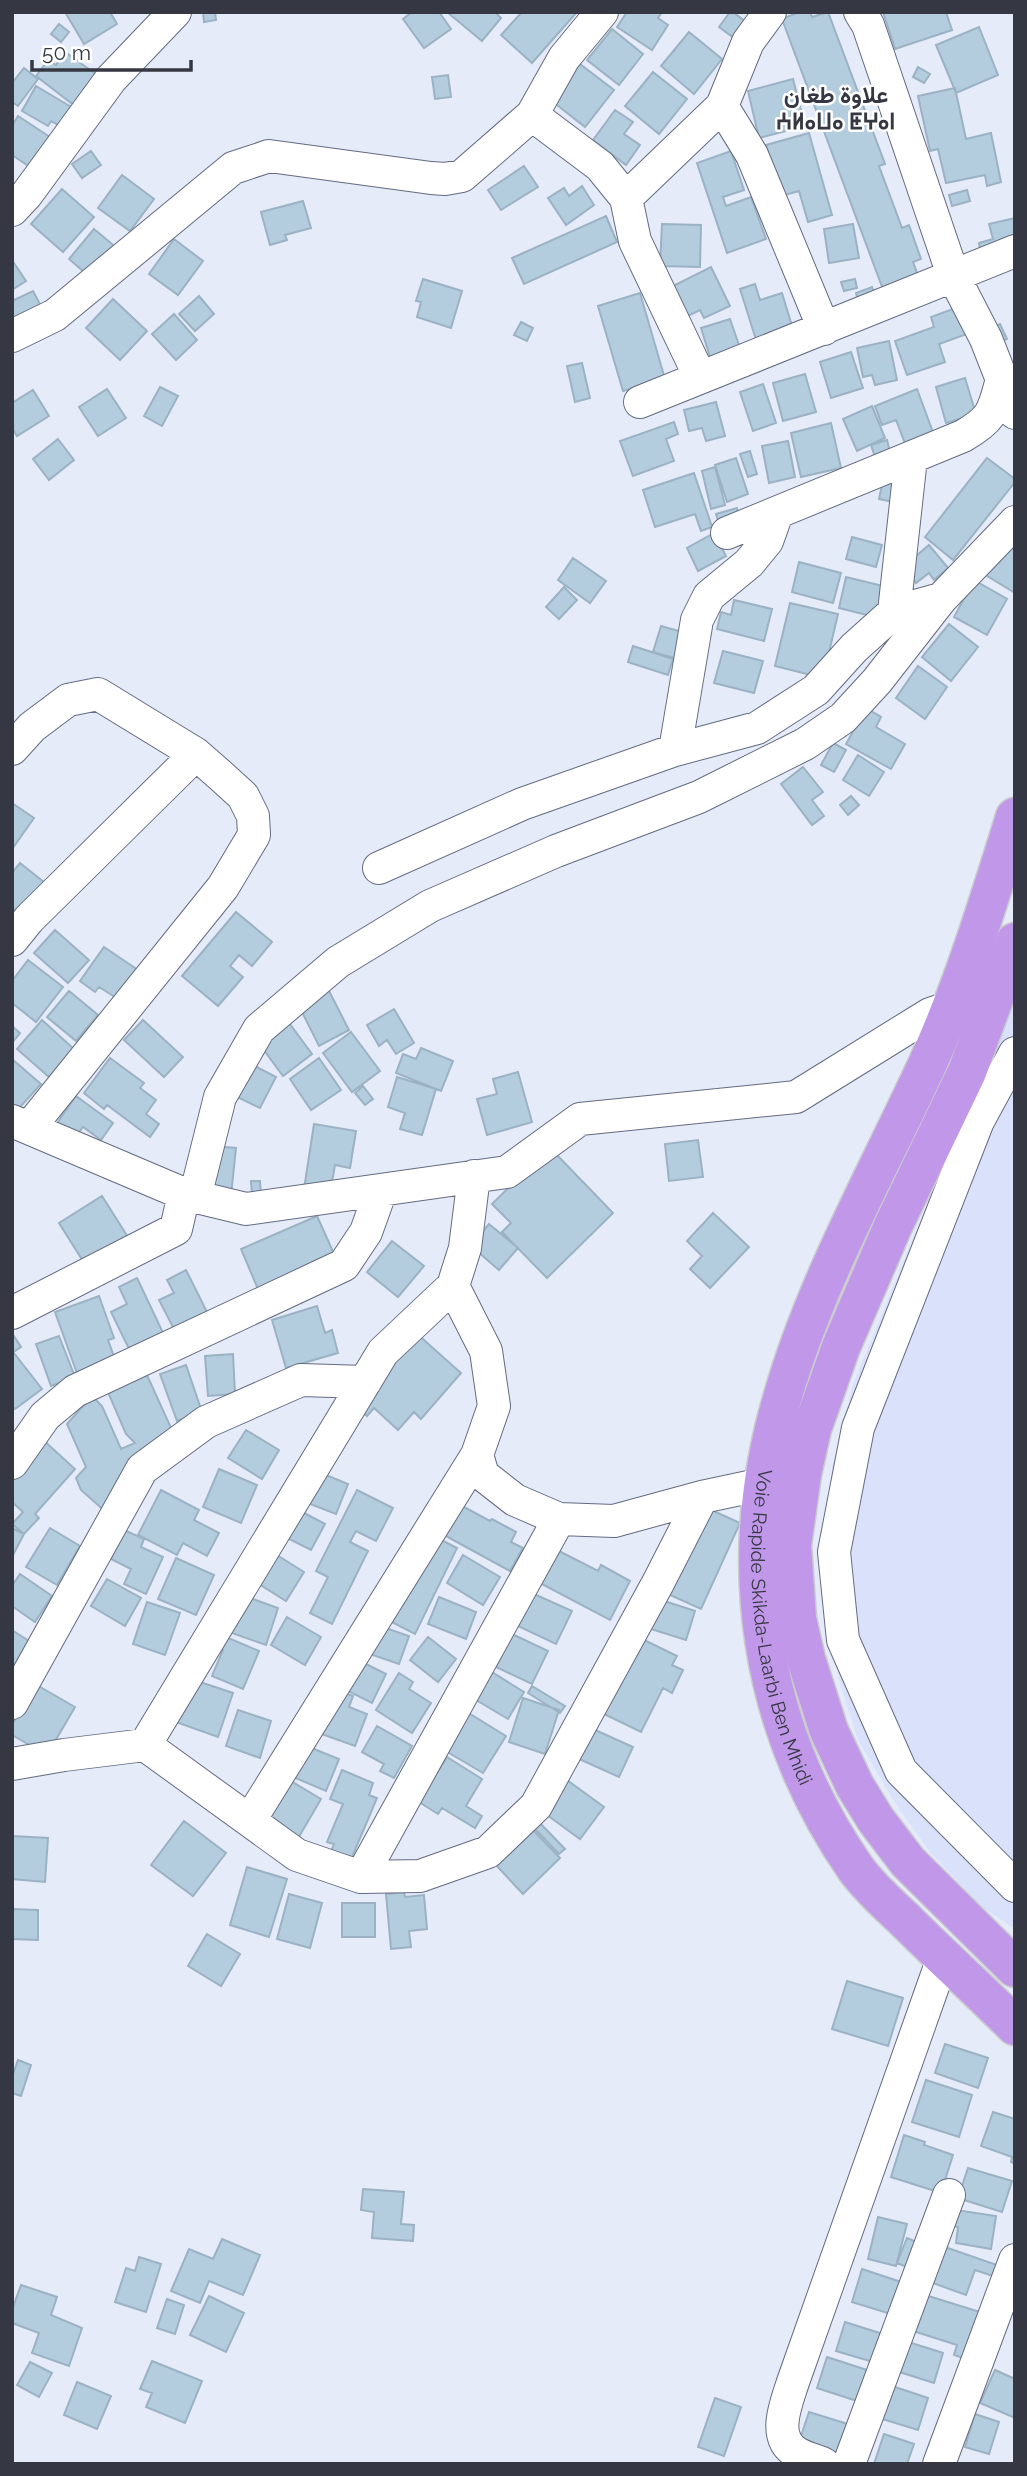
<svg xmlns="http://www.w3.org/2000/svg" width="1027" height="2476" font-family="Raleway,Vazirmatn,'Noto Sans Tifinagh',sans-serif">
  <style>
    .built { fill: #d9e1fb }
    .building { fill: #b4cdde; stroke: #9ab2c3; stroke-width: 2 }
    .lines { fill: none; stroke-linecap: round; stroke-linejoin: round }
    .minor-casing { stroke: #646b81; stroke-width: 34 }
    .highway-casing { stroke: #cacbce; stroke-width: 41 }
    .minor { stroke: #fff; stroke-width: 32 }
    .highway { stroke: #c097e9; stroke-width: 38 }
    .labels { text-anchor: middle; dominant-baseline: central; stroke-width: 5; stroke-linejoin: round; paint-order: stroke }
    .street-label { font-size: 19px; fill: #353842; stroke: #fff }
    .quarter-label { font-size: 23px; font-weight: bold; fill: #353842; stroke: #fff }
  </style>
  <rect width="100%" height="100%" fill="#e6ebfa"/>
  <path class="built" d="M1015,989v940l-33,-22 -51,-54 -36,-50 -37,-63 -19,-60 -13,-72 -4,-68 11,-76 20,-79z"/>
  <path class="building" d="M65,12h45l7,12 -33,20z
    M203,12h12l1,8 -12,2z
    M412,12h27l12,17 -27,19 -21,-29z
    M447,12h48l6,6 -19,23z
    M522,12h55l-45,51 -31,-28z
    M627,12h35l-4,6 10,7 -16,25 -35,-23z
    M730,12h3l13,10 -12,16 -15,-11z
    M799,12h11l2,5 16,-5 57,152 -6,2 23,62 7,-3 12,34 -8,3 6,16 -35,14 -102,-273z
    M883,12h63l6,18 -57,19z
    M59,24l10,8 -8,10 -10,-8z
    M979,27l19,48 -42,18 -20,-48z
    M612,29l31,25 -24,31 -32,-25z
    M689,32l33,27 -28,35 -33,-28z
    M65,52l32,23 -22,31 -39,-30 12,-16 8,5z
    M580,64l34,26 -29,37 -33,-26z
    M918,67l12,7 -6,9 -11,-6z
    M24,68l14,11 -20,27 -6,-4v-19z
    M653,72l34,27 -28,35 -34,-28z
    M448,75l3,22 -16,2 -3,-22z
    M793,79l12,47 -46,12 -11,-47z
    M36,86l37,22 -11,19 -11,-6 -3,5 -26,-15z
    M955,88l11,51 25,-6 10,49 -14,4 -2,-11 -39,8 -8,-34 -8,2 -12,-55z
    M615,110l18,12 -9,12 16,11 -14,20 -33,-25z
    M18,116l38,25 -20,30 -24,-16v-29z
    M809,133l23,82 -24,7 -9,-31 -18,5 -15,-51z
    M91,151l10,14 -19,13 -10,-14z
    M731,151l13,39 -21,7 3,9 25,-9 15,42 -39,14 -30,-90z
    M524,166l14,21 -37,23 -13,-20z
    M122,175l32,24 -24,32 -32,-23z
    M582,186l12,19 -28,20 -18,-27 16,-10 5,8z
    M62,189l32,28 -31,35 -32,-28z
    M967,190l3,11 -18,5 -3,-11z
    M303,201l8,27 -26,7 2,5 -17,5 -9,-33z
    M606,216l11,26 -93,42 -12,-26z
    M1015,218v24l-35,8 -1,-7 14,-4 -4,-15z
    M662,224l39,1 -1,42 -40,-1z
    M853,224l6,34 -30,5 -5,-34z
    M94,229l24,20 -26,30 -23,-20z
    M174,239l29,22 -25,34 -29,-21z
    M12,260l14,21 -14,9z
    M711,267l19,39 -26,12 -4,-8 -12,6 -15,-30z
    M423,279l39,12 -11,37 -34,-11 4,-15 -5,-1z
    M855,279l2,9 -13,3 -3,-9z
    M755,284l5,16 22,-7 10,33 -34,20 -18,-57z
    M872,287l5,16 -16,6 -5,-16z
    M33,291l9,17 -30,15v-22z
    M640,293l25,86 -42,12 -25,-85z
    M199,296l15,18 -19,17 -16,-17z
    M113,299l34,32 -27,29 -34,-32z
    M958,307l9,27 -28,10 6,18 -38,13 -12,-34 39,-14 -3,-10z
    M174,314l23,26 -21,20 -24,-26z
    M730,319l10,29 -30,9 -9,-29z
    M521,322l12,6 -6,13 -13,-6z
    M1000,324l7,15 -21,9 -7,-16z
    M889,341l8,39 -22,5 -3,-10 -9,2 -6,-29z
    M851,352l12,36 -32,10 -11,-36z
    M582,363l8,35 -15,4 -8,-36z
    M805,374l11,38 -33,9 -10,-38z
    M965,378l11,36 -30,9 -10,-36z
    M763,384l13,39 -23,8 -13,-39z
    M160,387l18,9 -16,30 -18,-10z
    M107,389l19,29 -28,18 -19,-29z
    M917,389l17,46 -28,11 -10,-26 -14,5 -7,-19z
    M33,390l16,26 -32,20 -5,-8v-25z
    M716,402l9,34 -19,5 -4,-13 -13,3 -5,-21z
    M872,406l13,32 -28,13 -14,-32z
    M674,422l4,12 -12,5 8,22 -41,15 -13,-35z
    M831,423l10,45 -40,9 -10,-44z
    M58,439l16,21 -25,20 -16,-21z
    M887,440l4,16 -15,4 -5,-15z
    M788,441l7,36 -26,6 -7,-37z
    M750,451l7,23 -9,3 -8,-23z
    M736,458l12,36 -21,8 -12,-37z
    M987,458l28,21v3l-62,78 -28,-23z
    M715,467l10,38 -14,4 -9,-38z
    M694,473l18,54 -11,4 -6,-17 -40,13 -12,-37z
    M883,480l19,4 -4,19 -19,-4z
    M737,508l3,13 -20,5 -4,-12z
    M714,533l12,23 -28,15 -11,-23z
    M852,537l30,8 -6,22 -30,-8z
    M1015,538v55l-31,-19z
    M929,545l19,23 -14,12 -5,-7 -13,10 -13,-16z
    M573,558l33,23 -16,22 -32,-23z
    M799,562l42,11 -8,30 -41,-11z
    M846,577l41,10 -8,31 -40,-10z
    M974,580l33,19 -20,36 -33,-18z
    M564,587l13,13 -18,19 -13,-12z
    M734,600l38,9 -8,32 -47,-12 4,-17 10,3z
    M790,603l48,11 -15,64 -48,-12z
    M949,624l29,23 -27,34 -29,-24z
    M661,626l21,6 -8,26 -21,-6z
    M633,646l40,13 -5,16 -40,-13z
    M723,651l40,10 -9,32 -40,-10z
    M918,666l29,21 -22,32 -29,-21z
    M866,708l15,9 -5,10 29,17 -14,25 -45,-25z
    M833,743l13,7 -12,22 -13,-7z
    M858,755l26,17 -15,24 -26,-16z
    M803,767l20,25 -11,8 12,16 -12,9 -31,-41z
    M851,796l8,9 -11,10 -8,-10z
    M12,803l22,15 -22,31z
    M20,863l29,23 -37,36v-49z
    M236,912l36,30 -20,24 -13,-11 -9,11 13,11 -25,29 -36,-30z
    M55,930l34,30 -21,23 -34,-30z
    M104,947l34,23 -20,29 -19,-12 -4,5 -15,-11z
    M28,960l35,27 -27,35 -24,-19v-22z
    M327,987l22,43 -30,16 -22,-44z
    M69,991l29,24 -22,26 -29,-24z
    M394,1009l20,34 -18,11 -9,-14 -8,6 -12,-21z
    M284,1016l28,38 -29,22 -28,-38z
    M42,1020l32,29 -25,28 -32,-28z
    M143,1020l40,37 -19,20 -40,-37z
    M12,1026l8,7 -8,10z
    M351,1032l29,39 -28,21 -29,-39z
    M421,1048l32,13 -12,30 -45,-18 7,-19 13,5z
    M237,1057l39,20 -16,31 -39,-19z
    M110,1058l34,25 -4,5 16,12 -10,14 13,10 -9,13 -43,-32 -3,4 -20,-16z
    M319,1058l22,32 -30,20 -21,-31z
    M12,1059l29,25 -29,32z
    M518,1072l14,50 -45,13 -10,-36 20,-5 -4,-15z
    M397,1077l39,12 -14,46 -22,-6 5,-16 -17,-6z
    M363,1086l10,13 -8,6 -10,-12z
    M76,1096l37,27 -12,17 -18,-13 -11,15 -19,-13z
    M314,1124l42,7 -6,37 -15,-3 -5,28 -26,-4z
    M698,1140l5,37 -34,4 -4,-37z
    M200,1145l36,3 -6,57 -17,-2 2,-23z
    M556,1154l57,59 -66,65 -45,-46 9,-9 -19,-19 50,-49z
    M251,1181h9l1,14 -9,1z
    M102,1196l29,46 -43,27 -29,-46z
    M713,1213l36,34 -39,41 -20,-19 12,-13 -15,-15z
    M317,1216l18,40 -75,38 -19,-45z
    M489,1224l29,24 -19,22 -28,-24z
    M392,1241l32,25 -26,31 -31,-25z
    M186,1270l23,46 -33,17 -17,-33 15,-7 -7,-13z
    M137,1278l28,59 -34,16 -20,-41 16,-8 -8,-17z
    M99,1296l15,42 -6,2 8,22 -38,14 -23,-64z
    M317,1306l8,27 7,-3 6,23 -52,15 -14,-48z
    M415,1332l46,41 -40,46 -7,-7 -16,18 -24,-22 -7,8 -16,-14z
    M12,1333l9,14 -9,6z
    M59,1336l16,41 -24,9 -15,-42z
    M14,1353l28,36 -27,20 -3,-3v-51z
    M233,1354l2,40 -27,2 -3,-40z
    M186,1365l16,47 -25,9 -17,-47z
    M146,1373l26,57 -65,83 -26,-23 -5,-12 10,-11 -19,-43 25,-28 10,10 19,43 14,-6 -9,-9 -19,-44z
    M246,1430l33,20 -17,29 -34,-21z
    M41,1438l34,31 -40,45 4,4 -15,16 -12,-10 11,-12 -11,-10v-32z
    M309,1468l39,16 -12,30 -39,-15z
    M219,1469l38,16 -16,38 -38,-16z
    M161,1490l38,20 -5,10 25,13 -12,23 -24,-13 -6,12 -39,-20z
    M357,1490l36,18 -17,33 -20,-10 -6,11 18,9 -36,73 -22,-11 18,-36 -12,-6z
    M449,1499l41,22 2,-2 24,13 -5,10 12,6 -13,23 -77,-42z
    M698,1504l42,19 -39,86 -42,-19z
    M289,1505l36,19 -14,26 -24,-12z
    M12,1528l12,6 -12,23z
    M50,1528l30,18 -23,39 -31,-18z
    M124,1530l20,9 -3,8 22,10 -17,37 -22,-10 7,-15 -20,-10z
    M422,1530l35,18 -42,86 -35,-18z
    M269,1550l35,22 -18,29 -35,-22z
    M557,1550l41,21 3,-6 29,16 -20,39 -70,-37z
    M463,1555l37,22 -17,28 -36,-22z
    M176,1558l38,17 -18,40 -38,-16z
    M20,1574l32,22 -17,26 -23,-16v-20z
    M107,1579l34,19 -16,28 -34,-20z
    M534,1594l38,17 -16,33 -38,-18z
    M242,1595l36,13 -12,37 -37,-13z
    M439,1597l37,15 -10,27 -38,-15z
    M655,1598l40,13 -9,29 -41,-13z
    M147,1602l33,11 -15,42 -32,-11z
    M287,1617l34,20 -16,28 -34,-20z
    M371,1623l38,13 -10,28 -38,-13z
    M12,1630l20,13 -16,26 -4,-3z
    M219,1634l40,17 -16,38 -31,-13 11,-26 -9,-5z
    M512,1634l36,17 -16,33 -36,-17z
    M428,1637l28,22 -18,23 -28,-22z
    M640,1638l37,18 -5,9 11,5 -11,23 -9,-5 -22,44 -39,-19z
    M354,1658l32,16 -14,29 -32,-16z
    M487,1669l37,23 -16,27 -37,-22z
    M399,1673l14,9 -4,7 22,14 -19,30 -36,-23z
    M185,1677l48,16 -15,44 -48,-17z
    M35,1684l40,23 -28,48 -35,-20v-10z
    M532,1686l33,20 -5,7 -32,-20z
    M329,1687l24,9 -4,11 18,7 -12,32 -42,-15z
    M523,1698l36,12 -14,44 -36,-12z
    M238,1710l33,11 -11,37 -34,-12z
    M467,1712l39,24 -23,37 -39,-23z
    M377,1726l35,20 -18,32 -14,-7 4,-7 -22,-12z
    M593,1729l40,18 -14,30 -40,-18z
    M299,1743l40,16 -13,32 -40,-17z
    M447,1757l35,22 -16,27 16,10 -7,12 -33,-20 -4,6 -19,-12z
    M342,1770l31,13 -4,12 8,3 -27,64 -20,-8 4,-10 -7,-2 16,-38 -13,-5z
    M281,1775l40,24 -25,43 -34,-20z
    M567,1780l37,27 -24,32 -37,-27z
    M184,1821l42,32 -33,43 -42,-31z
    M538,1821l27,28 -6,5 -26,-27z
    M531,1828l29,30 -37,36 -28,-30z
    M12,1836l36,2 -3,44 -33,-3z
    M247,1867l40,12 -18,58 -39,-12z
    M404,1892l1,5 19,-2 3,34 -18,2 2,16 -20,2 -5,-55z
    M289,1894l33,9 -12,45 -33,-9z
    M342,1903h33v34h-33z
    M12,1909l26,1v30l-26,-1z
    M207,1934l33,20 -19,32 -33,-20z
    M847,1981l56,17 -15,48 -56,-17z
    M945,2044l43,14 -10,30 -43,-15z
    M18,2060l13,5 -10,31 -9,-3v-16z
    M926,2080l46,15 -13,42 -47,-15z
    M993,2112l22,7v45l-4,-2 1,-5 -31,-11z
    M904,2135l21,7 -1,3 29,10 -12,38 -50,-16z
    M968,2168l44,13 -10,31 -44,-14z
    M363,2189l41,3 -3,32 13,1 -1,16 -41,-3 2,-26 -13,-2z
    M949,2209l47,7 -5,33 -35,-6 2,-16 -11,-2z
    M878,2217l29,7 -11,42 -28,-7z
    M907,2238l12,5 -10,25 -12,-5z
    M222,2239l38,16 -17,40 -34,-14 -9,22 -29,-12 18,-42 24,10z
    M942,2246l58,20 -4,11 -21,-7 -9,25 -36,-13z
    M139,2257l22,7 -15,48 -31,-10 11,-34 9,3z
    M862,2269l42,14 -10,32 -42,-13z
    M21,2285l36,12 -6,18 31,13 -13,38 -37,-13 7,-20 -27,-10v-13z
    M922,2294l61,19 -15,47 -14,-5 3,-10 -47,-15z
    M209,2296l35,17 -18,39 -36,-17z
    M167,2299l17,6 -9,29 -18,-6z
    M845,2322l44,14 -9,28 -44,-13z
    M902,2340l41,13 -9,30 -41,-13z
    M827,2357l43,14 -10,31 -43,-14z
    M152,2361l50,20 -17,42 -39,-16 6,-14 -12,-4z
    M30,2362l22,11 -13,24 -22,-12z
    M995,2370l20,9v39l-35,-15z
    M77,2382l34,14 -14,33 -33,-14z
    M886,2384l42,14 -10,32 -42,-13z
    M715,2398l26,9 -17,49 -26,-9z
    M809,2412l45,14 -11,33 -45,-14z
    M975,2414l24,8 -10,32 -24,-7z
    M884,2434l30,10 -7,20h-33z"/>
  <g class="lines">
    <g class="minor-casing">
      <path id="minor" d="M860,12l8,13 85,250 33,64 29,74
        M722,106l30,49 72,174
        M532,115l68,51 26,32 9,43 65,136
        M626,198l96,-92 26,-64 22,-30
        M12,210l15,-16 84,-115 64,-67
        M12,336l43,-21 178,-147 36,-12 162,22 14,1 17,-3 70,-61 32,-57 38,-46
        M640,402l375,-151
        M727,533l236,-97c31,-18 30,-25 39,-57
        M894,612l17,-154
        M12,749l20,-22 36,-27 30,-6 98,60 24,21 23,21 10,20 1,19 -31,52 -194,241
        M675,750l22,-130 12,-24 40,-33 18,-22 10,-28
        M379,868l143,-64 153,-54 82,-22 59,-38 38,-42 40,-36 47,-13
        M12,940l17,-21 167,-165
        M1015,1053l-37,68 -120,307 -24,124 9,88 58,131 114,115
        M12,1121l172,73 62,15 261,-37 73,-53 216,-22 134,-83 20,-7 17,-2
        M474,1176l-9,72 -12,38 33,65 8,55 -17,49 6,20 32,25 44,19 55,2 88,-24
        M195,1197l25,-100 39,-68 79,-67 92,-56 126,-55 143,-54 106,-53 38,-26 34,-37 64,-82 74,-77
        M12,1313l164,-84 8,-35
        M12,1463l33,-47 30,-25 269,-126 22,-33 15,-42
        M12,1703l130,-234 64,-47 95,-42 64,2
        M145,1745l238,-393 70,-66
        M12,1764l52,-9 81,-10 152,110 64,22 59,-1 68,-24 48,-46 122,-223 44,-86 61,-13
        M250,1820l227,-365
        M361,1877l198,-358
        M824,2464c-9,-4 -19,-6 -27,-11 -26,-15 -11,-49 -4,-71l150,-424
        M849,2464l100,-269
        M939,2464l76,-204"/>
    </g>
    <g class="highway-casing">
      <g id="highway">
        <path id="s1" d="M1015,817c-26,83 -52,169 -88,248 -51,110 -112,218 -145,334 -48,164 -23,330 74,470 13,18 31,34 47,49 37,37 75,71 112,108"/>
        <path d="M1015,942l-48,130 -74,154 -52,121 -29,82 -10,45 -10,71 5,74 9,40 23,72 26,55 21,34 32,42 107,106"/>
      </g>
    </g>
    <use href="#minor" class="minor"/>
    <use href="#highway" class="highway"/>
  </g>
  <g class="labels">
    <g class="street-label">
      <text stroke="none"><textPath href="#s1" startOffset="861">Voie Rapide Skikda-Laarbi Ben Mhidi</textPath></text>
    </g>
    <g class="quarter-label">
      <text x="836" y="94">علاوة طغان<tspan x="836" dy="26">ⵄⵍⴰⵡⴰ ⵟⵖⴰⵏ</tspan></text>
    </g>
  </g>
  <rect width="1027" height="2476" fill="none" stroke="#353842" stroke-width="28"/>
  <path d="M32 60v10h159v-10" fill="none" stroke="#353842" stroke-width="3.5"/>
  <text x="42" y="60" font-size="21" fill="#353842" stroke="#ffffff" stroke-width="5" paint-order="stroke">50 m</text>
</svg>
